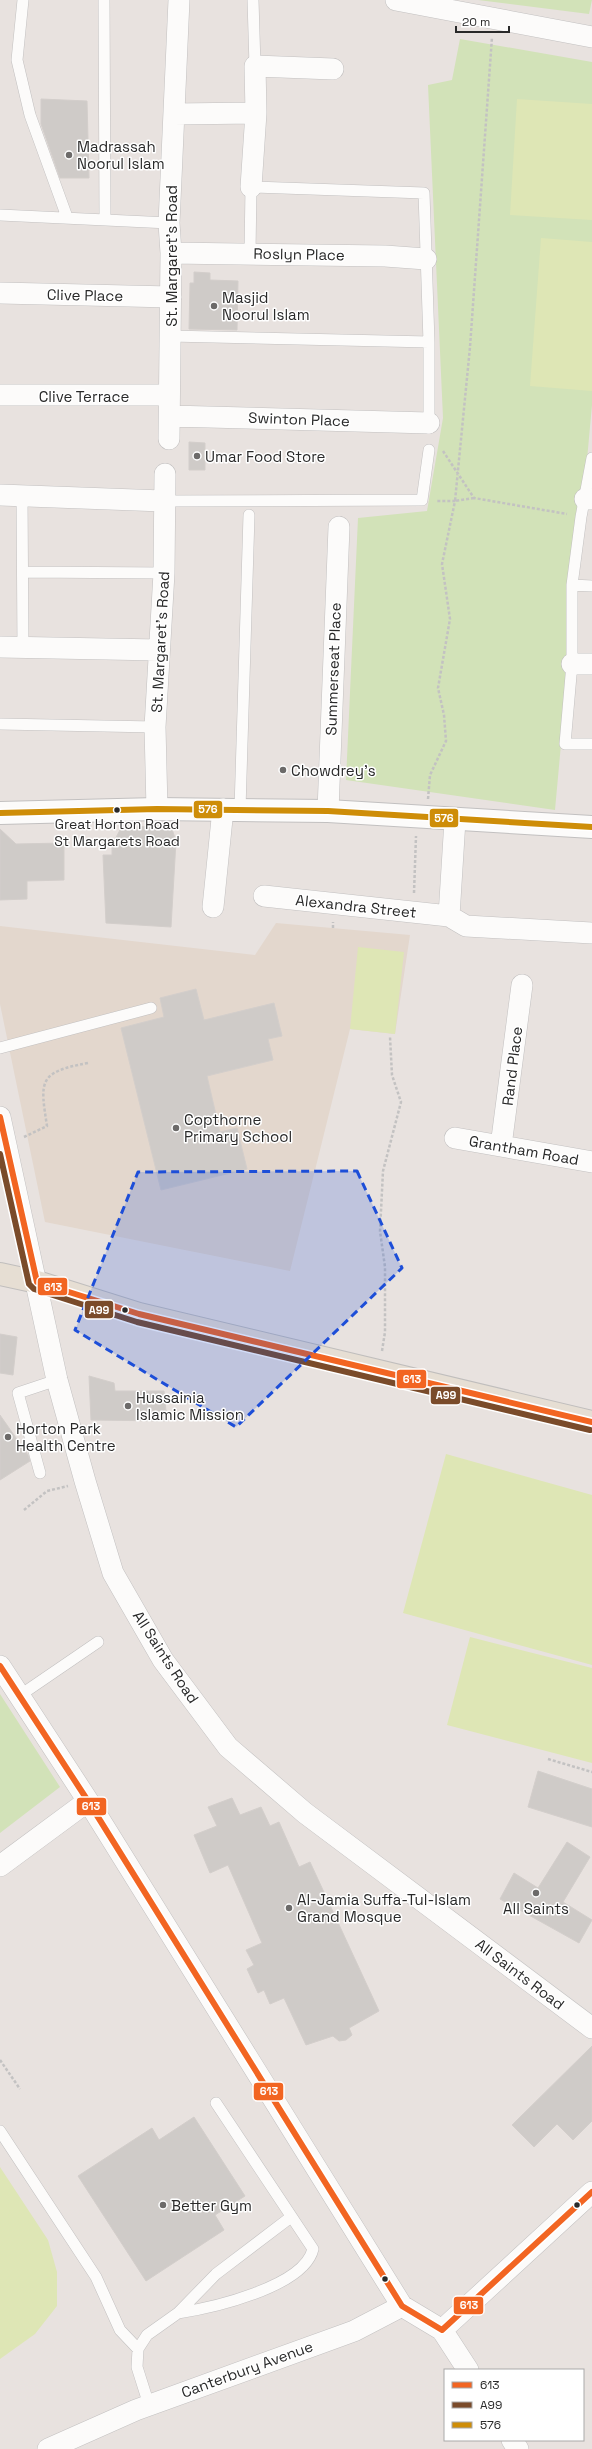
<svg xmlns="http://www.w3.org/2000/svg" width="592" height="2449" font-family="'Space Grotesk',sans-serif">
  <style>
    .education { fill: #e3d7cd }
    .green { fill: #d2e2b8 }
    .pitch { fill: #dee6b5 }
    .building { fill: #cfcbc8; stroke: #d3cecb }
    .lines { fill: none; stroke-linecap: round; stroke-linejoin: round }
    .lane-casing { stroke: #c2c0c0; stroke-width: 12 }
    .street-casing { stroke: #c2c0c0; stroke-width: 22 }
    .secondary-casing { stroke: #c2c0c0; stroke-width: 24 }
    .primary-casing { stroke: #c0bebd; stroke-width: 24 }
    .path { stroke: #c3c2c2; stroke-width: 2.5; stroke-dasharray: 3 2; stroke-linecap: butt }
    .lane { stroke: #fcfbfa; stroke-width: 11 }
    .street { stroke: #fcfbfa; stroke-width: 21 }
    .secondary { stroke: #fcfbfa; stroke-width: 22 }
    .primary { stroke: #e6ded3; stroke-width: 22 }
    .bus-1-casing { stroke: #fff; stroke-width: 9 }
    .bus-2-casing { stroke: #fff; stroke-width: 9 }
    .bus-3-casing { stroke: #fff; stroke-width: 9 }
    .bus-1 { stroke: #f26522; stroke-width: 6 }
    .bus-2 { stroke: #7a4b2a; stroke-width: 6 }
    .bus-3 { stroke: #ce8d08; stroke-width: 6 }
    .marked { fill: #1d4ed8; fill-opacity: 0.2; stroke: #1d4ed8; stroke-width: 3; stroke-dasharray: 8 5; stroke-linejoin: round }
    .poi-dot { fill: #6c6a69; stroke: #fff; stroke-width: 1.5 }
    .bus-dot { fill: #292929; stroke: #fff; stroke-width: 1.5 }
    .labels { text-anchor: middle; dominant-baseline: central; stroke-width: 3; stroke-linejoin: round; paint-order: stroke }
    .bus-label { font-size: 14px; fill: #292929; stroke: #fff }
    .poi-label { font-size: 15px; fill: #292929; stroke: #fff; text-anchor: start }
    .street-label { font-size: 15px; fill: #292929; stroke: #fff }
    .line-badge { stroke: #fff; stroke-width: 1.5 }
    .badge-label { font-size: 11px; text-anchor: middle; font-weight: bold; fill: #fff }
  </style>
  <rect width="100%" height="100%" fill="#e8e2df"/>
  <path class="education" d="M276,923l134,12 -15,99 -45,-5 -60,242 -245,-49 -45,-218v-78l255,29z"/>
  <path class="green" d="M478,0h114l-3,14z
    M460,39l132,23v343l-37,405 -209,-30 12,-262 69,-7 16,-93 -15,-333 24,-5z
    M0,1694l60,93 -60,46z"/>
  <path class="pitch" d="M517,99l75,5v116l-82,-5z
    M541,238l51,4v149l-62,-5z
    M358,947l46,5 -9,82 -45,-5z
    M446,1454l146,41v170l-189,-52z
    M470,1637l122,31v95l-145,-38z
    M0,2167l48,73 9,32v34l-22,28 -35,25z"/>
  <path class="building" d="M41,99l46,2 2,77h-29l-19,-54z
    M194,272l16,1v7l28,1 -1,49 -48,-1 1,-46h4z
    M189,442l16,1v27h-16z
    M167,826l5,3 4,12 -5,86 -65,-4 -3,-68h9v-14h2l6,-11 13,-3z
    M0,829l16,15 48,-1v37l-37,1v18l-27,1z
    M196,989l8,31 70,-17 8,33 -14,3 5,21 -66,16 13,56 17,-4 10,41 -86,21 -40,-162 43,-11 -4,-19z
    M0,1334l17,3 -4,38 -13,-2z
    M89,1376l25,7 1,8h49l3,30 -76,-1z
    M0,1415l28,40 2,6 -30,19z
    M538,1771l54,18v38l-64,-20z
    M232,1798l8,17 21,-8 9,19 9,-4 20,45 11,-5 69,149 -30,17 3,7 -6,5 -7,1 -6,-5 -27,9 -22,-47 -14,6 -6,-14 -6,3 -11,-24 7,-4 -8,-15 16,-7 -34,-78 -18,8 -16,-38 23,-9 -9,-19z
    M567,1842l23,15 -27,45 29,18 -13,23 -79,-44 14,-26 24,15z
    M592,2046v75l-19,19 -16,-16 -23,23 -22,-22z
    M194,2117l51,79 -30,19 9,15 -78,51 -68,-105 74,-48 7,12z"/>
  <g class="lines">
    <g class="lane-casing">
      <path id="lane" d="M23,0l-6,60 13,55 37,102
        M104,0l1,218
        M253,0l2,66
        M0,215l169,8
        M250,253l1,-66 173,6 5,149v86
        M170,336l259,6
        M592,458l-11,59 -9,68v79l-7,80h27
        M22,495l1,153
        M163,501l259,-1 7,-50
        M24,572l140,1
        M572,585l20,1
        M0,724l155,3
        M240,809l9,-294
        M0,1048l151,-40
        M40,1473l-22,-80 39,-13
        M19,1696l79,-54
        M0,2131l96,146 24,53 18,19
        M178,2313c34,-5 126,-26 135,-64l-97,-146
        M149,2405l-12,-38 1,-18 9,-14 31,-22 38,-39 75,-57"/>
    </g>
    <g class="street-casing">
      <path id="street" d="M396,0l196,37
        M174,114l82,-1
        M251,187l5,-74 -1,-47 78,3
        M171,253l214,3 41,3
        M0,293l171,4
        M0,395h168
        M170,416l259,7
        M169,439l2,-186 -2,-30 10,-223
        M0,495l163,6
        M585,499h7
        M0,647l159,3
        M572,664h20
        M157,809l-2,-82 9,-154 1,-99
        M328,811l11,-284
        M264,896l185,20 6,-96
        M213,907l10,-98
        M449,916l17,10 126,7
        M0,1117l57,263 28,101 28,92 50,87 65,87 77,66 287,215
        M455,1138l137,24
        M501,1146l21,-161
        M0,1666l88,135 314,505 40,24 26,40
        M0,1866l88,-65
        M442,2330l150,-138
        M512,2440l6,9
        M48,2449l88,-39 218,-79 48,-25"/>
    </g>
    <g class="secondary-casing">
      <path id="secondary" d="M0,813l157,-4 171,2 264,16"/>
    </g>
    <g class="primary-casing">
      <path id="primary" d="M0,1274l37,8 102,32 453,108"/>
    </g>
    <path class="path" d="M443,451l31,47 93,16
      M474,498l-19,3 15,-154 22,-310
      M428,799l2,-24 16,-34 -2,-26 -6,-27 12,-69 -8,-55 13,-63h-19
      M414,893l2,-57
      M333,928v-6
      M24,1137l23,-11c-7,-45 -9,-54 41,-63
      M382,1351l3,-19v-65l-5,-36 3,-60 18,-69 -9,-27 -2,-38
      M24,1510l23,-19 21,-5
      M548,1759l44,13
      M0,2060l20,29"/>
    <use href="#lane" class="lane"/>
    <use href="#street" class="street"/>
    <use href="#secondary" class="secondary"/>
    <use href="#primary" class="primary"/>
    <g class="bus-1-casing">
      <path id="bus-1" d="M0,1117l37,165 102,32 453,108
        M0,1666l88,135 314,505 40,24 150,-138"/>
    </g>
    <g class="bus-2-casing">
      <path id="bus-2" d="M0,1154l29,130 5,5 103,33 453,108"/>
    </g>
    <g class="bus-3-casing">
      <path id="bus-3" d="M0,813l157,-4 171,2 264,16"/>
    </g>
    <use href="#bus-1" class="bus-1"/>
    <use href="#bus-2" class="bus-2"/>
    <use href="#bus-3" class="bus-3"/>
  </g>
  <path class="marked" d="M357,1171l45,97 -166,159 -161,-97 63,-158z"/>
  <g class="poi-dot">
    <circle cx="69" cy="155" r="4"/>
    <circle cx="214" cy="306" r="4"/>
    <circle cx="197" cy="456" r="4"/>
    <circle cx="283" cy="770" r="4"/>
    <circle cx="176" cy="1128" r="4"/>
    <circle cx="128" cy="1406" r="4"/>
    <circle cx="8" cy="1437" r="4"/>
    <circle cx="536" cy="1893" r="4"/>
    <circle cx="289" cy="1908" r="4"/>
    <circle cx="163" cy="2205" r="4"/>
  </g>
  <g class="bus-dot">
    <circle cx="117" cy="810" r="3.5"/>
    <circle cx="125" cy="1310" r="3.5"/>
    <circle cx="577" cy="2205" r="3.5"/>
    <circle cx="385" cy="2279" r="3.5"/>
  </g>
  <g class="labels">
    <g class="bus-label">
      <text x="117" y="824">Great Horton Road<tspan x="117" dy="17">St Margarets Road</tspan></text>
    </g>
    <g class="poi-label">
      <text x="77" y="146">Madrassah<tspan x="77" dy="17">Noorul Islam</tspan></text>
      <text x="222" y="297">Masjid<tspan x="222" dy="17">Noorul Islam</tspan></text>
      <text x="205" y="456">Umar Food Store</text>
      <text x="291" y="770">Chowdrey's</text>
      <text x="184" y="1119">Copthorne<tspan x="184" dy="17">Primary School</tspan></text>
      <text x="136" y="1397">Hussainia<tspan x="136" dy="17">Islamic Mission</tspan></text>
      <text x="16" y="1428">Horton Park<tspan x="16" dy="17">Health Centre</tspan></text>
      <text x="297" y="1899">Al-Jamia Suffa-Tul-Islam<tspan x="297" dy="17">Grand Mosque</tspan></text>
      <text x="536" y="1908" text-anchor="middle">All Saints</text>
      <text x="171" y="2205">Better Gym</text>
    </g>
    <g class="street-label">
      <text transform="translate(299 254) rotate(1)">Roslyn Place</text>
      <text transform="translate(171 256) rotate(-90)">St. Margaret's Road</text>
      <text transform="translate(85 295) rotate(1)">Clive Place</text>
      <text x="84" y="396">Clive Terrace</text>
      <text transform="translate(299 419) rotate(2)">Swinton Place</text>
      <text transform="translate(160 642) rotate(-87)">St. Margaret's Road</text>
      <text transform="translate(333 669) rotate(-88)">Summerseat Place</text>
      <text transform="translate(356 906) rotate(6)">Alexandra Street</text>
      <text transform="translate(512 1066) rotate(-83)">Rand Place</text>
      <text transform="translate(524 1150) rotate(10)">Grantham Road</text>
      <text transform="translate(166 1657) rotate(57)">All Saints Road</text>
      <text transform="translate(520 1974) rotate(37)">All Saints Road</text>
      <text transform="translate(247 2369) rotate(-20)">Canterbury Avenue</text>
    </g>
  </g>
  <g class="line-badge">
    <rect x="193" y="800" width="30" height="19" rx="4" fill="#ce8d08"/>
    <rect x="429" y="808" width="30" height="20" rx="4" fill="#ce8d08"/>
    <rect x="37" y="1277" width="31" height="19" rx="4" fill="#f26522"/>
    <rect x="84" y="1300" width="30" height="19" rx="4" fill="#7a4b2a"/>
    <rect x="396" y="1369" width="31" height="20" rx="4" fill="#f26522"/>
    <rect x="430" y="1386" width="31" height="19" rx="4" fill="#7a4b2a"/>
    <rect x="76" y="1797" width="31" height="19" rx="4" fill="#f26522"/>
    <rect x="253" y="2082" width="31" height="19" rx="4" fill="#f26522"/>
    <rect x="453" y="2296" width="31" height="19" rx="4" fill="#f26522"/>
  </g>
  <g class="badge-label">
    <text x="208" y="813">576</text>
    <text x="444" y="822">576</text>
    <text x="53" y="1291">613</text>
    <text x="99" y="1314">A99</text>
    <text x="412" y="1383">613</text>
    <text x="446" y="1399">A99</text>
    <text x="91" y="1810">613</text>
    <text x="269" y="2095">613</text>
    <text x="469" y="2309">613</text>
  </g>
  <rect x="444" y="2369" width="140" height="72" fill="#ffffff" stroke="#a9a9a9"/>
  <rect x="452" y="2382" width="20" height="6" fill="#f26522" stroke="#a9a9a9"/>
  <text x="480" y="2389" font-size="12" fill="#292929">613</text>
  <rect x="452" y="2402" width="20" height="6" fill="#7a4b2a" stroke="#a9a9a9"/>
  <text x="480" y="2409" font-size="12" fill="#292929">A99</text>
  <rect x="452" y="2422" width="20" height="6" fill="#ce8d08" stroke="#a9a9a9"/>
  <text x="480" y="2429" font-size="12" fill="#292929">576</text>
  <path d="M456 26v6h53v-6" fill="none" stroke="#292929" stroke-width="2"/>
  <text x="462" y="26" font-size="12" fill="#292929" stroke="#ffffff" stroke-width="3" paint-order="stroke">20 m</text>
</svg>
